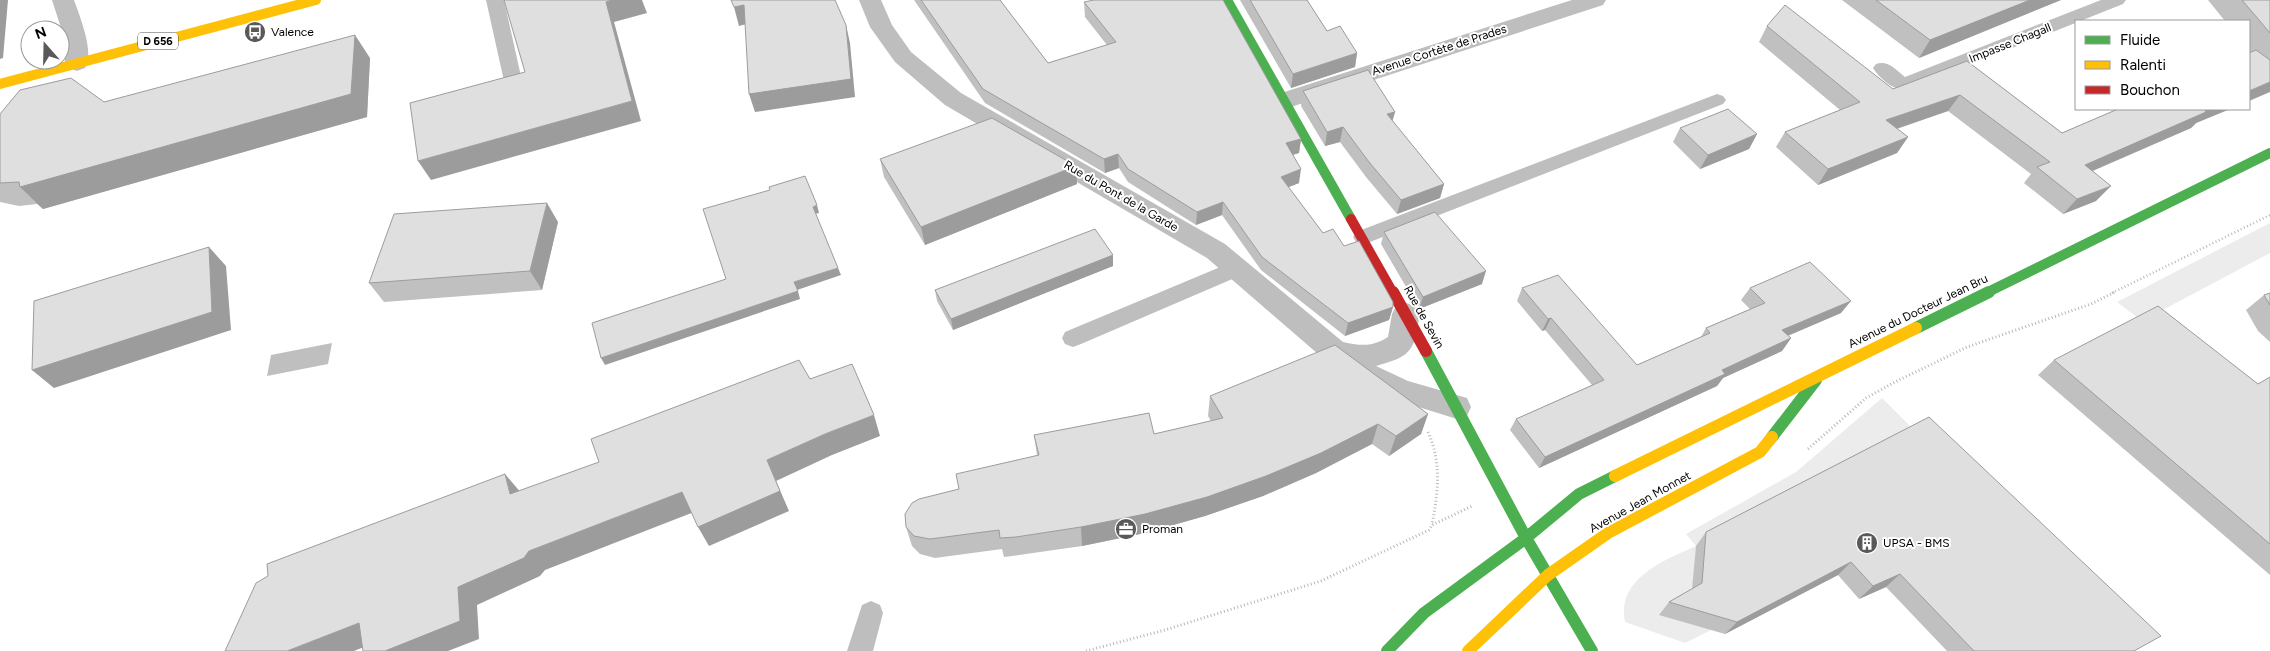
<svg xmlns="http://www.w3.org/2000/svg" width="2270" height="651" font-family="Figtree,sans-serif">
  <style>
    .green { fill: #ececec }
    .water { fill: #bfbfbf }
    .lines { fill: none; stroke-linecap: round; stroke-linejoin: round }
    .path-far1 { stroke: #b9b9b9; stroke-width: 2.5; stroke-dasharray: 1 2.5; stroke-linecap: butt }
    .path { stroke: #b9b9b9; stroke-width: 3; stroke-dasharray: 1 2.5; stroke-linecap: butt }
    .lane { fill: #bebebe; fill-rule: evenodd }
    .street { fill: #bebebe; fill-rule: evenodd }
    .fast-far1 { stroke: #4caf50; stroke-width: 10 }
    .fast { stroke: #4caf50; stroke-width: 12 }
    .slow-far1 { stroke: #ffc107; stroke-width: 10 }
    .slow { stroke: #ffc107; stroke-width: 12 }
    .jam-far1 { stroke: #c62828; stroke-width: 10 }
    .jam { stroke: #c62828; stroke-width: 12 }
    .wall { fill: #c0c0c0 }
    .shaded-wall { fill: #9c9c9c }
    .building { fill: #dfdfdf; stroke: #9c9c9c }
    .labels { text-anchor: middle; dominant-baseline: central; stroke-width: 4; stroke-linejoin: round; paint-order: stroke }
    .shield { fill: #fff; stroke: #4c4c4c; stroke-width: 1 }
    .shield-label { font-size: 11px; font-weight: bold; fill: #000 }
    .poi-label { font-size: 12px; fill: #000; stroke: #fff; text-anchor: start }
    .street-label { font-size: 12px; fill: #000; stroke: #fff }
  </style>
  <rect width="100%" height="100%" fill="#fff"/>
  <path class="green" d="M2270,223v30l-128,68 -25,-19z
    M1882,398l34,34 -205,198 -26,13 -60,-21c-9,-44 40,-62 71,-76l-10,-12 110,-62z"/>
  <path class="water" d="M332,343l-4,21 -61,12 4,-21z"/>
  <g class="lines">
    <path class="path-far1" d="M2112,293l158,-78"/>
    <path class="path" d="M1428,432c14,31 10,60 4,93
      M1808,449l58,-51 29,-16 72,-35 124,-43 24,-12
      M1086,651l79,-21 156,-49 108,-51 3,-5 40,-19"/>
    <path class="lane" d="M486,0h18l18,81 -3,4 -6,2 -6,-2 -3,-4z
      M2101,0h25l-3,4 -214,85c-13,4 -29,-10 -36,-21l3,-4c12,-4 20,6 29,13z
      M1717,94l6,2 3,4 -3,4 -353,138 -7,3 -7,-3 -3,-5 3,-5z
      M1237,260l7,2 3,6 -3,6 -163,70 -8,3 -8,-3 -3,-6 3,-6z
      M871,601l9,4 3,8 -10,38h-26l15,-46z"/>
    <path class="street" d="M52,0h22c6,17 21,53 11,68l-8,3 -8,-3 -4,-5 -3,-32z
      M859,0h22l11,25 19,27 50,41 264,151 118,98c18,4 29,5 45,-5l4,-23 4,-8 10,-3 10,3c4,9 3,14 1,24 -4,26 -17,29 -41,36l32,15 59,17 4,9 -4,9 -10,3 -74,-23 -35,-18 -4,-8 2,-4 -21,-6 -118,-102 -262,-153 -50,-43 -25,-35z
      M1572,0h34l-3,5 -312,102 -8,2 -8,-2 -4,-6 4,-6z"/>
    <path class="fast-far1" d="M1227,0l124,219
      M1986,293l284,-140"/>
    <path class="fast" d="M1916,328l73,-36
      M1426,351l100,187 66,113
      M1772,437l44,-57
      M1387,651l37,-38 102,-75 53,-44 36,-18"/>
    <path class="slow-far1" d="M0,84l316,-84"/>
    <path class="slow" d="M1615,476l301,-148
      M1468,651l80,-76 60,-42 152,-81 12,-15"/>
    <path class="jam-far1" d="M1351,219l42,74"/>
    <path class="jam" d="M1393,292l33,59"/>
  </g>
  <path class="wall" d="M914,0h86l48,63 59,-18 -22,-28 -1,-15 217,137 -2,14 -6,2 6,28 -11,4 35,46 21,13 49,61 -4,13 -44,16 -84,-66 -39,-55 -26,10 -68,-43 -9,-14 -14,5 -120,-70z
    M1240,0h67l20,31 30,22 -2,14 -64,21z
    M1842,0h219l-142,58z
    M2208,0h62v92l-21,-42v-29h-24z
    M1767,26l126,63 74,-28 95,72 56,-24h112l-34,14 -5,5 -98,43 3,30 -33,13 -39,-31 7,-9 -83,-63 -51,18 11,8 -11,16 -79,32 -42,-38 9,-15 55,-22 -81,-68z
    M370,58l-3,59 -324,92 -6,-5 -18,2 -19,-4v-88l104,-12z
    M1303,91l92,21 -3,9 52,63 -4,14 -43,16 -31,-37 -26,-35 -15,4 -24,-40z
    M1680,128l77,6 -8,15 -49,20 -27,-27z
    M880,159l197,25 -152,61 -41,-68z
    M558,222l-16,68 -158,12 -15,-19z
    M1384,232l98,52 -63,25 -38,-65z
    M1113,255v11l-160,64 -16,-29 -2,-11z
    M1522,288l115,77 64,-28 5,-9 44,-19 -9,-9 9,-12 91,25 -53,23 3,2 -9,13 -59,27 -6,8 -178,82 -29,-38 6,-11 76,-34 -47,-55 -3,1 -25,-30z
    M2270,293v49l-12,-11 -12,-21 18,-15z
    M2054,360l204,24 12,-7v198l-232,-200z
    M1210,396l218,18 -7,20 -32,22 -17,-12 -56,29 -53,23 -58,20 -60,17 -63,13 -63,9 -15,2 -2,-8 -67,9 -15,-4 -8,-8 -6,-19 53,-38 78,-34 -3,-20 120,-1 57,-13 -3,-5z
    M1929,417l206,234h-188l-61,-64 -27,12 -21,-24 -113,59 -66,-19 10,-13 23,-13 4,-43 10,-14z"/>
  <path class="shaded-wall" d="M0,0h8l-5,58 -3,1z
    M612,0h30l5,13 -33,9 27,99 -210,59 -13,-19 214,-60 -26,-99z
    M2030,0h31l-142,58 11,-18z
    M744,5l6,18 -11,3 -5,-19z
    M846,25l4,18 5,54 -100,15 -6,-18z
    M355,35l15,23 -3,59 -324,92 -23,-22z
    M1357,53l-2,14 -64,21 2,-14z
    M2270,82v10l-21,9v-10z
    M1960,95l-12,16 -73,25 11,-16z
    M2207,109h23l-34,14 -5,5 -120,52 14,-15z
    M1395,112l-4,14 -4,-12z
    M1343,127l-3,15 -15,4 2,-14z
    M1757,134l-8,15 -49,20 8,-14z
    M1908,137l-11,16 -79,32 10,-16z
    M1301,139l-2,14 -14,4 1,-14z
    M1118,154l1,14 -14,5 -1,-14z
    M1076,166l1,18 -152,61 -4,-18z
    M1301,169l-2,14 -20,8 2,-14z
    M1444,184l-4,14 -43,16 4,-14z
    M2111,186l-15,15 -33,13 14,-15z
    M1223,202l-1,13 -26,10 1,-13z
    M547,203l11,19 -16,68 -12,-19z
    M817,205l2,8 -4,1 -2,-7z
    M209,247l17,19 5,64 -177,58 -22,-18z
    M1113,255v11l-160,64 -2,-11z
    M838,268l3,7 -44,15 -3,-8z
    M1486,271l-4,13 -63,25 4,-12z
    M798,291l2,8 -195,66 -4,-7z
    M1851,301l-10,12 -68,29 9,-12z
    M1393,307l-4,13 -44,16 3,-13z
    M1551,318l-6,12 -3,1 6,-12z
    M1791,338l-9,13 -59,27 -6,8 -178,82 6,-11 177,-87z
    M1428,414l-7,20 -32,22 7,-20z
    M874,415l6,21 -48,19 -56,26 13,30 -80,35 -11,-19 69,-67 58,-26z
    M1378,424l-6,20 -56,29 -53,23 -58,20 -60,17 -63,13 -1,-19z
    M505,474l17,20h-12z
    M682,492l12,20 -149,58 -5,6 -63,29 2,34 -31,12h-63l73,-64 71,-36z
    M1851,562l-13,13 -113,59 12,-12z
    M1900,574l-14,13 -27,12 14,-13z
    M359,623l22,17 -27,11h-67z"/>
  <path class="building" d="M504,0h108l-6,2 26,99 -214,60 -8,-58 115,-31z
    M731,0h104l11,25 5,54 -102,15 -5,-89 -10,2z
    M921,0h79l48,63 68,-21 -32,-40 10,-2h129l78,139 -15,4 15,26 -20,8 42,56 10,-4 11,17 15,-5 34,61v5l-45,16 -86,-66 -39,-55 -26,10 -69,-43 -10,-15 -14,5 -121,-70z
    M1250,0h57l20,31 13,-5 17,27 -64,21z
    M1876,0h154l-100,40z
    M2242,0h28v33z
    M1785,5l108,84 74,-28 95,72 56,-24h89l-2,1 1,2 -121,53 26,21 -34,13 -40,-32 13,-5 -90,-67 -74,25 22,17 -80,32 -43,-37 75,-30 -93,-76z
    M355,35l-4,59 -331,93 -1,-5 -19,1v-69l20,-24 51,-12 33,24z
    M2256,50l14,10v22l-21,9v-38z
    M1368,70l27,42 -8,2 57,70 -43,16 -32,-38 -26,-35 -16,5 -24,-41z
    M1728,109l29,25 -49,21 -28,-27z
    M992,118l84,48 -155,61 -41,-68z
    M805,176l12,29 -4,2 25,61 -44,14 4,9 -197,67 -9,-35 134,-44 -23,-70 67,-19 -1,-3z
    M547,203l-17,68 -161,12 25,-69z
    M1435,212l51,59 -63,26 -39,-65z
    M1095,229l18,26 -162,64 -16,-29z
    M209,247l3,65 -180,58 2,-69z
    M1810,262l41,39 -69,29 9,8 -69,32 3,4 -180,83 -29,-38 88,-39 -53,-62 -3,1 -26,-31 36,-13 79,90 73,-32 -4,-5 59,-25 -15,-15z
    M2270,293v12l-6,-10z
    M2158,306l100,78 12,-7v167l-216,-184z
    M1335,345l93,69 -32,22 -18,-12 -57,29 -55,23 -59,21 -62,17 -64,13 -65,10 -16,1 -1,-8 -69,9 -16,-3 -8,-9 -1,-13 7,-11 7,-4 40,-10 -3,-15 83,-19 -5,-20 115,-22 5,21 69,-16 -13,-22z
    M799,360l11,19 42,-15 22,51 -49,19 -58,26 13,31 -82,36 -16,-35 -153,59 -5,7 -66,29 2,34 -75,30h-22l-4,-28 -72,28h-62l31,-68 12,-7 -1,-12 238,-90 5,20 89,-32 -8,-23z
    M1929,417l232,219 -27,15h-160l-74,-77 -27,12 -22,-24 -114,60 -68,-20 33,-19 4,-51z"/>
  <defs>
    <g id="bus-disc" transform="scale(1.125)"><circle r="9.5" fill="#595959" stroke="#fff"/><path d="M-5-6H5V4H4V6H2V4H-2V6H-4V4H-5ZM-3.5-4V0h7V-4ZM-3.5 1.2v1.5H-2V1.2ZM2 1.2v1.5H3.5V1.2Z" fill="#fff"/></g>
    <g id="office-disc" transform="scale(1.125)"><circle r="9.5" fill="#595959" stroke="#fff"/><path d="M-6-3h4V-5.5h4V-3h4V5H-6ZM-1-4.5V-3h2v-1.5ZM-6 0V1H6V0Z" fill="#fff"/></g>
    <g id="building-disc" transform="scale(1.125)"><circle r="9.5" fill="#595959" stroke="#fff"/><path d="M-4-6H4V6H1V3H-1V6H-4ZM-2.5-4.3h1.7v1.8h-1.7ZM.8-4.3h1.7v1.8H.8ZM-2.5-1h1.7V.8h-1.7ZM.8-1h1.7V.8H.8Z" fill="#fff"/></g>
  </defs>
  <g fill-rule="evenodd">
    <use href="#bus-disc" x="255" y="32"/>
    <use href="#office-disc" x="1126" y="529"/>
    <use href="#building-disc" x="1867" y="543"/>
  </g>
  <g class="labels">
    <rect class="shield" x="138" y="32.5" width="40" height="17" rx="4"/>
    <g class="shield-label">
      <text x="158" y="41">D 656</text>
    </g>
    <g class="poi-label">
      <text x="271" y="32">Valence</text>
      <text x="1142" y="529">Proman</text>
      <text x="1883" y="543">UPSA - BMS</text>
    </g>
    <g class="street-label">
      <text transform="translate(2010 43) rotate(-22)">Impasse Chagall</text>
      <text transform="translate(1439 50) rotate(-18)">Avenue Cortète de Prades</text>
      <text transform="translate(1121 196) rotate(30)">Rue du Pont de la Garde</text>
      <text transform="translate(1918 311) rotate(-26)">Avenue du Docteur Jean Bru</text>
      <text transform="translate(1424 317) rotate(61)">Rue de Sevin</text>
      <text transform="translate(1640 502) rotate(-29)">Avenue Jean Monnet</text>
    </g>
  </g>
  <rect x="2075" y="20" width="175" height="90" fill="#ffffff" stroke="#999999"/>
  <rect x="2085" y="36" width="25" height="8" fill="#4caf50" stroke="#999999"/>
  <text x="2120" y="45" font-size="15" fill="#000000">Fluide</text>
  <rect x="2085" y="61" width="25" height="8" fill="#ffc107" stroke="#999999"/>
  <text x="2120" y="70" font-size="15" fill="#000000">Ralenti</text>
  <rect x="2085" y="86" width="25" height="8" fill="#c62828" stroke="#999999"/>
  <text x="2120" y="95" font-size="15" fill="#000000">Bouchon</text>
  <g transform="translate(45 45) rotate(340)"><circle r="24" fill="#ffffff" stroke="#999999"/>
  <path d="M0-4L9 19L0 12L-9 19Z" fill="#595959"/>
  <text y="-8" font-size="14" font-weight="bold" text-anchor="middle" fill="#000000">N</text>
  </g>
</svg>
